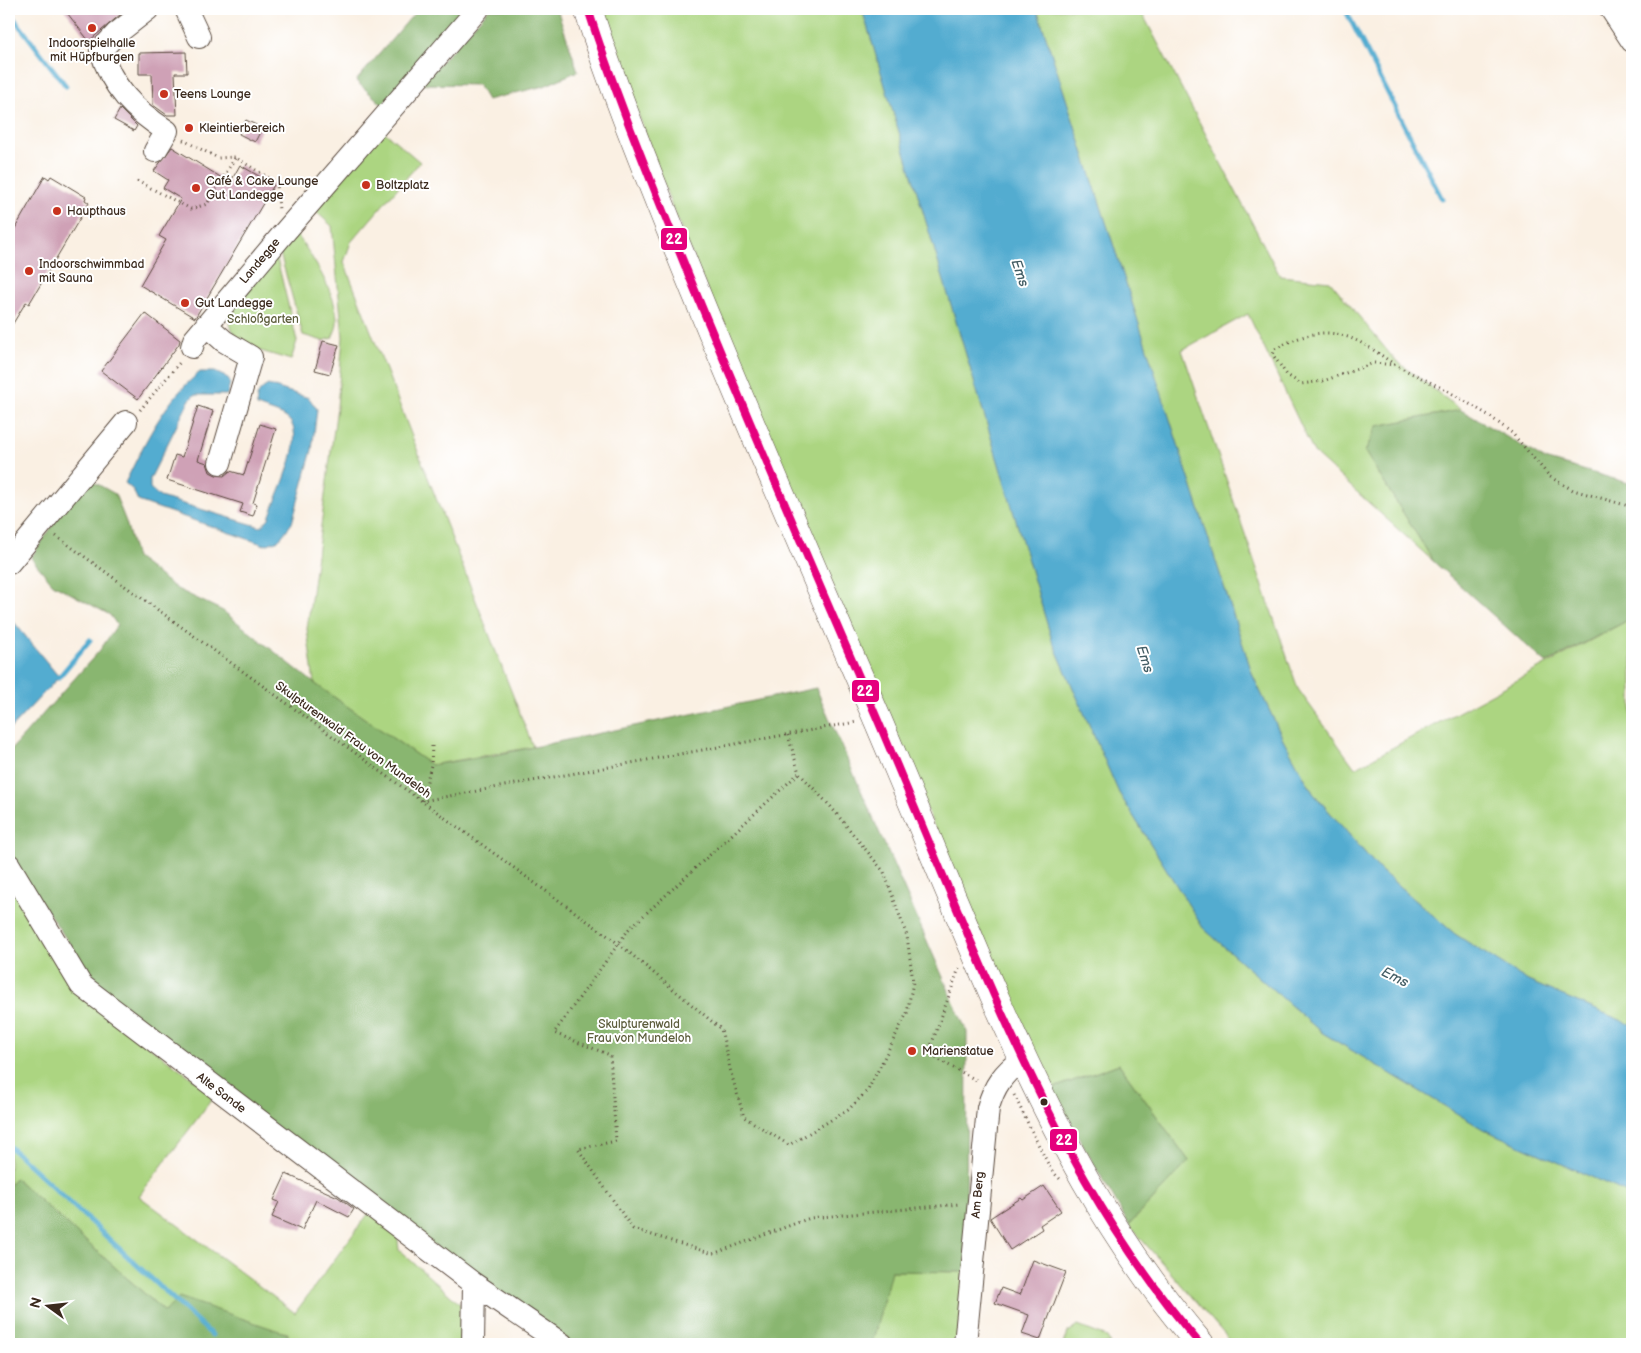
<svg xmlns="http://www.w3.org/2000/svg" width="1641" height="1353" font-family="'Balsamiq Sans',sans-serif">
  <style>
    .green { fill: #acd581; stroke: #748050 }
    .forest { fill: #89b66f; stroke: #627046 }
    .water { fill: #52acd0; stroke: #466b77 }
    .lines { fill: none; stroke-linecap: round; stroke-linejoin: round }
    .stream { stroke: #52acd0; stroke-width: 5 }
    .building { fill: #cfa1b6 }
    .minor-casing { stroke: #58483c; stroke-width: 24 }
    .major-casing { stroke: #58483c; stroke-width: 29 }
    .path { stroke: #58483c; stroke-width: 3; stroke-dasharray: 1 4; stroke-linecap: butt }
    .minor { stroke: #fff; stroke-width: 22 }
    .major { stroke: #fff; stroke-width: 28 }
    .bus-1-casing { stroke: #fff; stroke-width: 11 }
    .bus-1 { stroke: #e5007d; stroke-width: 8 }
    .poi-dot { fill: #c8321e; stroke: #fff; stroke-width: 2 }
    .bus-dot { fill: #3b2a1e; stroke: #fff; stroke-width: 2 }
    .labels { text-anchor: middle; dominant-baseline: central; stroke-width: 4; stroke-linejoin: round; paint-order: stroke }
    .poi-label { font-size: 12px; fill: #3b2a1e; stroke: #fff; text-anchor: start }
    .street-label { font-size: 12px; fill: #3b2a1e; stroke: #fff }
    .park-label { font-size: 12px; fill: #5d5d3c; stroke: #fff }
    .water-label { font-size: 14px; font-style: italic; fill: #445e65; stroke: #fff }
    .line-badge { stroke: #fff; stroke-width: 2 }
    .badge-label { font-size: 14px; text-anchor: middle; font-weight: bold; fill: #fff }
  </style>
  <rect width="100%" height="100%" fill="#fff"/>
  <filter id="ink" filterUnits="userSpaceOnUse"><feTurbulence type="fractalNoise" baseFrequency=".02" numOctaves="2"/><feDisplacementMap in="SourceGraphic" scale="10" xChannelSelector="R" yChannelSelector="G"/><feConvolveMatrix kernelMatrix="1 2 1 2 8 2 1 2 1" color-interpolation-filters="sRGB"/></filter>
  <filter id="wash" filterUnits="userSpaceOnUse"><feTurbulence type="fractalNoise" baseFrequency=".0096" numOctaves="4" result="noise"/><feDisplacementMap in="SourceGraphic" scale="20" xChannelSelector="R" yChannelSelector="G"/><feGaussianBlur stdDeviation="1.12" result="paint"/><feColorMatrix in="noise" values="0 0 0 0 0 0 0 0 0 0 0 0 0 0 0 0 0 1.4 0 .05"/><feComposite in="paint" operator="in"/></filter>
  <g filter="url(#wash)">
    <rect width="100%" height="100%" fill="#faf0e3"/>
    <path class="green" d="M600,9h262l190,631 67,153 84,135 118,104 162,97 149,66v149h-89l-13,-7 -4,7h-293l-104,-119 60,-64 -70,-97 -68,25 -99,-220 -280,-662z
      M1037,9h103l140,267 50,5 64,78 67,51 -84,16 -12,26 69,110 -120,-109 -66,-139 -66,36 116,339 57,79 277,-150v407l-104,-44 -73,-47 -75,-64 -67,-77 -30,-54 -30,-63z
      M381,129l39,33 -69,80 -7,20 189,485 -102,18 -117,-82 -7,-54 30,-222 6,-70 -11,-111 -19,-17z
      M295,232c15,21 44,65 42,91 0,5 -3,10 -5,15l-9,3 -20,-6 -24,-85z
      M276,255l21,86 -6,19 -37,-11 -20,-15 -7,-17z
      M9,883l75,115 131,97 -76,101 156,117 76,-103 26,21 2,19 61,54v40h-173l1,-11 -123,-21 -150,-134 -6,8z
      M890,1271l76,1 -6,72h-88z
      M1078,1326l29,11 4,7h-47l4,-12z"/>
    <path class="forest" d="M418,9h50l-84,97 -28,-25z
      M489,9h68l21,62 -34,15 -57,14 -9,-15 -57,-1z
      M1461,410l83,49 88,25v134l-86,45 -112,-101 -69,-110 12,-26z
      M92,481l23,13 11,28 10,36 41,31 46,22 91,72 117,82 64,-10 321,-67 151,344 -1,240 -75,-1 -19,73h-307l-439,-328 -42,-51 -75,-110v-103l91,-102 17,-25 -7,-10 -57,-31 -22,-26 39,-59z
      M1119,1064l70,97 -60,64 -78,-136z
      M15,1178l150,134 14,-15 109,37 -1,10h-278v-158z"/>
    <path class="water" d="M862,9h175l216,667 30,63 30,54 67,77 75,64 73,47 104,44v170l-149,-66 -162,-97 -118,-104 -84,-135 -67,-153z
      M200,372h15l13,6 2,5 -3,12h-33l-5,6 -39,78v9l10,9 101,30 8,-9c7,-21 38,-80 20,-98 -7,-7 -23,-10 -32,-14 -2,-10 2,-16 11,-21l41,13 8,11 -5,41 -20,73 -13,17 -14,5 -127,-44 -5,-11 -8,-7c20,-41 39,-82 75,-111z
      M9,616l50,61 -50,53z"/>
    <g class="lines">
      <path class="stream" d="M1345,9l97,190
        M9,12l57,74
        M59,677l31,-37
        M9,1146l203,189"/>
    </g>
    <g id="blocks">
      <path class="building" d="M64,9h63l-38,32z
        M186,52l1,21h-12l2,42h-10l-14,-10 -1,-31h-13v-21z
        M120,109l17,17 -3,5 -20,-11z
        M246,120l16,8 -7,14 -16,-8z
        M172,147l58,36 10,-18 34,20 -79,133 -55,-33 26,-45 -7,-4 22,-37 -18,-11 5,-8 -14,-9z
        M45,176l4,3 2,-3 35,21 -1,3 4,3 -60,101 -3,-2 -17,28v-91z
        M145,313l35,27 -1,4 -41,55 -37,-28z
        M323,341l16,4 -9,29 -15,-4z
        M198,406l15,5 -15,49 9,3 3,9 6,3 8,1 6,-5 14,4 16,-51 16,5 -23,74 4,1 -4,12 -13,-4 3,-8 -76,-24 8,-25 7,2z
        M286,1174l52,23 16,12 -5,8 -33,-17 -14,30 -30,-13 7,-15 -5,-2z
        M1044,1186l17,25 -21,14 2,4 -32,21 -20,-32 31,-20 2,2z
        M1033,1260l33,12 -26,68 -18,-6 7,-19 -34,-12 6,-15 19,7z"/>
    </g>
  </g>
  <g filter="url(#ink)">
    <use href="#blocks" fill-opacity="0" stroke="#58483c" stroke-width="1"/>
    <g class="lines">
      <g class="minor-casing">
        <path id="minor" d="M148,9l-32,25 -15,16c10,37 34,61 66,81l-12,20
          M186,9l13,28
          M1611,9l21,32
          M206,325l18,16 27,16 -31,106
          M192,347l2,-7 89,-106 195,-225
          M9,563l117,-141
          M9,865l72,120 393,299 88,60
          M473,1344l1,-60
          M965,1344l23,-236c6,-23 16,-35 34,-49"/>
      </g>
      <g class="major-casing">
        <path id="major" d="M588,9c26,82 59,162 91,242 60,149 124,296 188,444 44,102 85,205 130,307 56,125 113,237 203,342"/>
      </g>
      <path class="path" d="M183,140l35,18 17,-1 42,26 2,28
        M137,181l54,28 16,-5 28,-46
        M1395,365c-45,-33 -69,-44 -120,-16l-2,6 14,20 14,9 22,-3 51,-18 21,2 51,25 42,25 24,18 38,44 23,13 59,17
        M140,410l41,-49
        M56,536l563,408 102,85 10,44 13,44 45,28 59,-35 20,-20 39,-77 6,-31 -6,-46 -23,-64 -53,-65 -32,-34
        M788,735l11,38 -170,156 -75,104 56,22 6,86 -38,8 55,80 80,25 97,-36 150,-14
        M432,746l-1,19 -9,36 434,-79
        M959,968l-31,86 50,27
        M1014,1095l37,75 9,9"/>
      <use href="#minor" class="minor"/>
      <use href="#major" class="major"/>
      <g class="bus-1-casing">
        <path id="bus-1" d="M588,9c26,82 59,162 91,242 60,149 124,296 188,444 44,102 85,205 130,307 56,125 113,237 203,342"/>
      </g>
      <use href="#bus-1" class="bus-1"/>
    </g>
  </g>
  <g class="poi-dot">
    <circle cx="92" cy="28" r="5"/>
    <circle cx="164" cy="94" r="5"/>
    <circle cx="189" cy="128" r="5"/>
    <circle cx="366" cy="185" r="5"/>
    <circle cx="196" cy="188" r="5"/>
    <circle cx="57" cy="211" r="5"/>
    <circle cx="29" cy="271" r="5"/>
    <circle cx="185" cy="303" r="5"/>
    <circle cx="912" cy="1051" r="5"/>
  </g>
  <circle class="bus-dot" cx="1044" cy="1102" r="4.5"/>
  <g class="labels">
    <g class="poi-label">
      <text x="92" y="43" text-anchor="middle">Indoorspielhalle<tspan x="92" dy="14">mit Hüpfburgen</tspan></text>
      <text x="174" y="94">Teens Lounge</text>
      <text x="199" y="128">Kleintierbereich</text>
      <text x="206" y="181">Café &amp; Cake Lounge<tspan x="206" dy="14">Gut Landegge</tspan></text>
      <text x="376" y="185">Boltzplatz</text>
      <text x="67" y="211">Haupthaus</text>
      <text x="39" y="264">Indoorschwimmbad<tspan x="39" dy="14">mit Sauna</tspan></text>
      <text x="195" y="303">Gut Landegge</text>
      <text x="922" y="1051">Marienstatue</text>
    </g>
    <g class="street-label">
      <text transform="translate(260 261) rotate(-50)">Landegge</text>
      <text transform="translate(353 740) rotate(36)">Skulpturenwald Frau von Mundeloh</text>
      <text transform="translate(221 1093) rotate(37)">Alte Sande</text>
      <text transform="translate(978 1195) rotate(-85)">Am Berg</text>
    </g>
    <g class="park-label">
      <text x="263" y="319">Schloßgarten</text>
      <text x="639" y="1024">Skulpturenwald<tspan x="639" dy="14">Frau von Mundeloh</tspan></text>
    </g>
    <g class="water-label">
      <text transform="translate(1020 273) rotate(71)">Ems</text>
      <text transform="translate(1145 659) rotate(72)">Ems</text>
      <text transform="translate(1395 977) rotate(27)">Ems</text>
    </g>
  </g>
  <g class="line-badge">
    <rect x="660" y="227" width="28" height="24" rx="5" fill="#e5007d"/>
    <rect x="851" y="679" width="29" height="24" rx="5" fill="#e5007d"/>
    <rect x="1049" y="1128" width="29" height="24" rx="5" fill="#e5007d"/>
  </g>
  <g class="badge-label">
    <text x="674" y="244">22</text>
    <text x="865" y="696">22</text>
    <text x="1064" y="1145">22</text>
  </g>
  <rect width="1641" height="1353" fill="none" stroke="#fff" stroke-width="30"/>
  <g transform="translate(48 1306) rotate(285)" stroke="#ffffff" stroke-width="4" paint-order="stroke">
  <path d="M0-4L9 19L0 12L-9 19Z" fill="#3b2a1e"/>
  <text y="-8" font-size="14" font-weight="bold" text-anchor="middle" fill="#3b2a1e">N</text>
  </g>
</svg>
